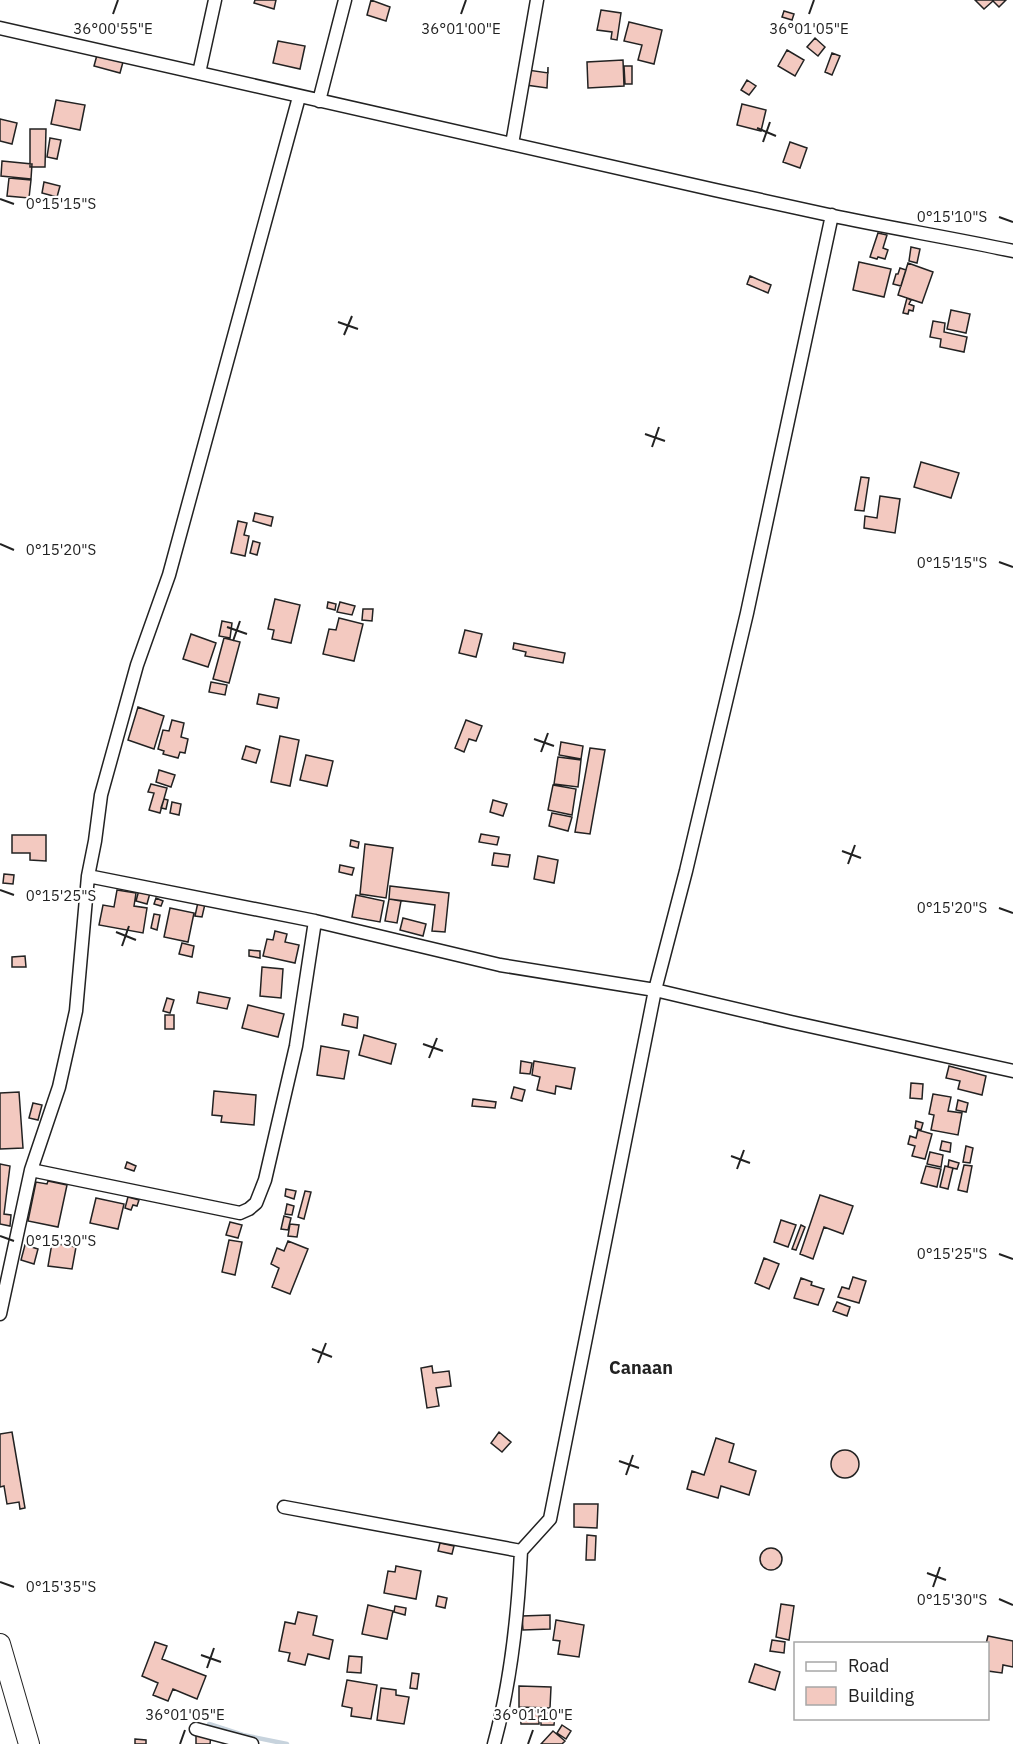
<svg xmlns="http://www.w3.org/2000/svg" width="1013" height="1744" font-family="'IBM Plex Sans',sans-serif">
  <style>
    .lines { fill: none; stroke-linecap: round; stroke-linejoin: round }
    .stream { stroke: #c7d3dd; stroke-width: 4.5 }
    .building { fill: #f3c9c0; stroke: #222; stroke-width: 1.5 }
    .street-casing { stroke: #222; stroke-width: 15 }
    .primary-casing { stroke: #222; stroke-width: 22 }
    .street { stroke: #fff; stroke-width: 12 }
    .primary { stroke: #fff; stroke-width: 20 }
    .ticks { fill: none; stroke: #222; stroke-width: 2 }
    .labels { text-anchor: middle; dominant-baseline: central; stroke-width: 4.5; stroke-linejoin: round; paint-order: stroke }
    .quarter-label { font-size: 18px; font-weight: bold; fill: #222; stroke: #fff }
    .ticks-label { font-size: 15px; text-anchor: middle; fill: #222; stroke: #fff; stroke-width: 4.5; stroke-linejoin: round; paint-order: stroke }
  </style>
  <rect width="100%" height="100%" fill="#fff"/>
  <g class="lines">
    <path class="stream" d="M209,1724l34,11 44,9"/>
  </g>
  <path class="building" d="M255,0h21l-2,9 -20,-6z
    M371,0l19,7 -4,14 -19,-6z
    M975,0h31l-7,7 -6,-6 -9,8z
    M601,10l20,3 -4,27 -6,-1 1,-7 -15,-2z
    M784,11l10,3 -2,6 -10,-3z
    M629,22l33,8 -8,34 -16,-4 4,-15 -18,-4z
    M815,38l10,9 -7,9 -11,-9z
    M278,41l27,5 -5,23 -27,-6z
    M787,50l17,10 -9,16 -17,-10z
    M832,53l8,3 -8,19 -7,-3z
    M97,55l26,7 -3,11 -26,-7z
    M623,60l1,26 -36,2 -1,-26z
    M624,66h8v18h-7z
    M548,67l-1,21 -21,-3 2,-15 20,3z
    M747,80l9,6 -7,9 -8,-5z
    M56,100l29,5 -5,25 -29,-6z
    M742,104l24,6 -5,21 -24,-6z
    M0,119l17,4 -5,21 -12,-3z
    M30,129h16l-1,38h-15z
    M50,138l11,2 -4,19 -10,-2z
    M790,142l17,6 -7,20 -17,-6z
    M2,161l30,3 -1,15 -30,-3z
    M9,178l22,2 -2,18 -22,-2z
    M44,182l16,4 -3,11 -15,-4z
    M878,233l9,2 -4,13 5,2 -3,9 -7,-2 -1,2 -7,-2z
    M911,247l9,2 -3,14 -8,-2z
    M859,262l32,7 -7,28 -31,-7z
    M908,263l25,9 -11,31 -24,-8z
    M900,268l6,2 -5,16 -8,-2 3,-10h2z
    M750,276l21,9 -3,8 -21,-9z
    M907,298l4,2 -2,4 5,2 -1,5 -4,-1 -1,4 -5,-1z
    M951,310l19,4 -4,19 -19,-4z
    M933,321l12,2 -1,9 23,5 -3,15 -24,-5 1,-8 -11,-2z
    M921,462l38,11 -8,25 -37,-11z
    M861,477l8,1 -5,33 -9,-1z
    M880,496l20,3 -5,34 -31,-5 1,-12 12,2z
    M255,513l18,4 -2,9 -18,-5z
    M238,521l9,2 -3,12 5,1 -4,20 -14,-3z
    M253,541l7,2 -3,12 -7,-2z
    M275,599l25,6 -9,38 -19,-4 2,-9 -6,-1z
    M328,602l8,2 -1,6 -8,-2z
    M340,602l15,4 -3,9 -15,-3z
    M363,609h10l-1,12 -10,-1z
    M339,618l24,6 -9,37 -31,-7 6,-25 7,1z
    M222,621l10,2 -2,15 -11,-2z
    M465,630l17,4 -6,23 -17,-4z
    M191,634l25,9 -8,24 -25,-8z
    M224,638l16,4 -11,41 -16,-4z
    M514,643l51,10 -2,10 -38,-7 1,-4 -13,-3z
    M211,682l16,3 -2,10 -16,-3z
    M259,694l20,4 -2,10 -20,-4z
    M138,707l26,9 -10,33 -26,-9z
    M172,720l12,3 -3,14 7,2 -3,14 -5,-1 -2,6 -15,-4 1,-3 -6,-2 5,-19 6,1z
    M466,720l16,6 -6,15 -7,-2 -5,13 -9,-4z
    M280,736l19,4 -9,46 -19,-4z
    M561,742l22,4 -2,13 -22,-4z
    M246,746l14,4 -4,13 -14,-4z
    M590,748l15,2 -15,84 -15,-2z
    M306,755l27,6 -6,25 -27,-6z
    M558,757l23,3 -3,27 -24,-3z
    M159,770l16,5 -4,12 -15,-5z
    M151,784l16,4 -7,25 -11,-3 5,-17 -6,-1z
    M553,785l23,4 -4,26 -24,-5z
    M164,799l4,1 -2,9 -5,-1z
    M493,800l14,4 -4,12 -13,-4z
    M172,802l9,2 -2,11 -9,-2z
    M552,813l20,4 -4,14 -19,-5z
    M481,834l18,3 -2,8 -18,-3z
    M12,835h34v26l-16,-1v-7h-18z
    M351,840l8,2 -1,6 -8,-2z
    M365,844l28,4 -7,50 -26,-4z
    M494,853l16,2 -2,12 -16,-2z
    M538,856l20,4 -4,23 -20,-4z
    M340,865l14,3 -2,7 -13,-3z
    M4,874l10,1 -1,9 -10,-1z
    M390,886l59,7 -4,39 -13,-1 3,-26 -46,-6z
    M117,890l19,3 -2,13 13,2 -4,25 -44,-8 4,-20 11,2z
    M139,890l11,3 -3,11 -11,-3z
    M356,895l28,6 -4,21 -28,-5z
    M156,898l7,3 -2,5 -7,-2z
    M389,899l12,2 -4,22 -12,-2z
    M198,902l7,2 -3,13 -7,-1z
    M170,908l24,5 -6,29 -24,-5z
    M154,914l6,1 -3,15 -6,-2z
    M403,918l23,6 -3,12 -23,-6z
    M275,931l12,3 -2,8 14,3 -4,18 -32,-7 4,-17 6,1z
    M182,943l12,3 -2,11 -13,-3z
    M249,950l11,1v7l-11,-2z
    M25,956l1,11h-14v-10z
    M262,967l21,2 -2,29 -21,-2z
    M199,992l31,6 -3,11 -30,-6z
    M167,998l7,2 -4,13 -7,-2z
    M248,1005l36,9 -6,23 -36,-9z
    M344,1014l14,3 -1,11 -15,-3z
    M165,1015h9v14h-9z
    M364,1035l32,9 -5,20 -32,-9z
    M321,1046l28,5 -5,28 -27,-4z
    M521,1061l11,2 -2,11 -10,-1z
    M534,1061l41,7 -4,21 -15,-3 -1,8 -18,-4 3,-13 -8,-2z
    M949,1066l37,10 -4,19 -24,-6 2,-8 -14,-3z
    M911,1083l12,1 -1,15 -12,-1z
    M514,1087l11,3 -3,11 -11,-3z
    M214,1091l42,4 -2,30 -33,-3 1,-6 -10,-1z
    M19,1092l4,56 -23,1v-56z
    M933,1094l18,3 -3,14 14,2 -4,22 -27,-5 3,-15 -5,-1z
    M473,1099l23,3 -1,6 -23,-2z
    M958,1100l10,3 -2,9 -10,-2z
    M33,1103l9,2 -4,15 -9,-2z
    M916,1121l7,2 -2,7 -6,-2z
    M918,1130l14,4 -7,25 -13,-3 3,-10 -7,-2 2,-8 6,2z
    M942,1141l9,2 -1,9 -10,-2z
    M966,1146l7,2 -3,15 -7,-1z
    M930,1152l13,3 -2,12 -14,-3z
    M949,1160l10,3 -2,6 -9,-2z
    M127,1162l9,4 -2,5 -9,-3z
    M0,1164l10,2 -6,48 7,1 -1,11 -10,-2z
    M964,1165l8,1 -5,26 -9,-2z
    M926,1166l15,3 -4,18 -16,-4z
    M945,1166l8,2 -5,21 -8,-2z
    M48,1181l19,4 -9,42 -30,-6 8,-39 11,2z
    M286,1189l10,2 -2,8 -9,-3z
    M305,1191l6,1 -7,27 -6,-2z
    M820,1195l33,11 -10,28 -19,-7 -11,32 -13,-5z
    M128,1197l11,3 -2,6 -4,-1 -2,5 -6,-2z
    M96,1198l28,6 -6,25 -28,-6z
    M287,1204l7,2 -2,9 -7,-1z
    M284,1216l7,2 -3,12 -7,-1z
    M781,1220l15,5 -8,22 -14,-5z
    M230,1222l12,3 -4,13 -12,-3z
    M290,1224l9,1 -2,12 -9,-1z
    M801,1225l4,2 -9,23 -4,-1z
    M229,1240l13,2 -7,33 -13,-3z
    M288,1241l20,8 -18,45 -18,-7 7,-19 -8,-4 6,-16 7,3z
    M52,1243l24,4 -4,22 -24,-3z
    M25,1245l13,4 -4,15 -13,-4z
    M764,1258l15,6 -10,25 -14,-6z
    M853,1277l13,4 -7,22 -21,-6 4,-10 7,2z
    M801,1278l11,4 -1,3 13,4 -6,16 -24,-7z
    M837,1302l13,5 -3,9 -14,-5z
    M432,1366l1,7 16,-2 2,15 -15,2 3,18 -12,2 -6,-40z
    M12,1432l13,76 -5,1 -1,-7 -12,2 -3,-18 -4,1v-53z
    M499,1432l12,10 -9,10 -11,-9z
    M716,1438l18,6 -5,18 27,9 -7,24 -28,-9 -3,12 -31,-9 5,-18 12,4z
    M831 1464a14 14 0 1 1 28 0a14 14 0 1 1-28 0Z
    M574,1504h24l-1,24 -23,-1z
    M587,1535l9,1 -1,24h-9z
    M440,1543l14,3 -2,8 -14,-3z
    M760 1559a11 11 0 1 1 22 0a11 11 0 1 1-22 0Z
    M396,1566l25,5 -5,28 -32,-6 4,-22 7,1z
    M438,1596l9,2 -2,10 -9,-2z
    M781,1604l13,2 -5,34 -13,-3z
    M368,1605l25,6 -6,28 -25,-5z
    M395,1606l11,2 -1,7 -11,-3z
    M298,1612l19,4 -4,19 20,5 -4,19 -21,-5 -3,11 -17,-4 2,-8 -11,-2 6,-29 10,2z
    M550,1615v14l-27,1 -1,-14z
    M556,1620l28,5 -5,32 -21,-3 2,-13 -7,-1z
    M988,1636l25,5v26l-10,-2 -1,8 -14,-2v-27h-2z
    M772,1640l13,2 -1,11 -14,-2z
    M155,1642l12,4 -5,13 44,17 -9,23 -24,-10 -5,12 -15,-6 5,-12 -16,-7z
    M349,1656l13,1 -1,16 -14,-1z
    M755,1664l25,8 -5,18 -26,-8z
    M412,1673l7,1 -2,15 -7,-1z
    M347,1680l30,5 -6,34 -20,-3 1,-8 -10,-2z
    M519,1686l32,1 -1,21 -31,-1z
    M381,1688l15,2v5l13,2 -5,27 -27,-4z
    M520,1711h19v13h-18z
    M541,1713h14l-1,12h-13z
    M562,1725l9,6 -5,8 -9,-6z
    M553,1731l12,10 -3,3h-21z
    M196,1734l15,1 -1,9h-14z
    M135,1739l11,1v4h-11z"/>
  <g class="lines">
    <g class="street-casing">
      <path id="street" d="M0,28c276,62 552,127 829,187 61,13 123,23 184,36
        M199,73l16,-73
        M319,101l26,-101
        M512,144l25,-144
        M88,876l227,45 185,44 155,25 136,32 222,49
        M31,1170l209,43 9,-4 7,-6 9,-23 31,-134 19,-125
        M0,1314l31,-144 28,-83 17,-76 12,-135 7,-35 6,-46 36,-130 32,-90 130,-478
        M284,1507l237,44
        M196,1729l56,15
        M494,1744c17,-62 24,-128 27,-193l29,-32 105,-529 31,-119 61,-258 85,-398"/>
    </g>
    <g class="primary-casing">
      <path id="primary" d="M0,1644l29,100"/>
    </g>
    <use href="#street" class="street"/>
    <use href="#primary" class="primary"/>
  </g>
  <path class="ticks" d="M113,14l5,-14M461,14l5,-14M809,14l5,-14M757,128l19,8M763,142l7,-20M0,199l14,5M999,217l14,5M338,322l20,7M344,335l8,-19M645,434l20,7M652,447l7,-20M0,544l14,6M999,562l14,5M227,627l20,7M233,641l7,-20M534,739l20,7M541,752l7,-19M842,851l19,7M848,864l7,-19M0,890l14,5M999,908l14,5M116,932l20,8M122,946l7,-20M423,1044l20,7M429,1058l8,-20M731,1156l19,7M737,1169l7,-19M0,1236l14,5M999,1254l14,5M312,1349l20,8M318,1363l8,-20M619,1461l20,7M626,1475l7,-20M927,1573l19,7M0,1582l14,5M933,1587l7,-20M999,1599l14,6M201,1655l20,7M207,1668l7,-20M180,1744l5,-14M528,1744l5,-14"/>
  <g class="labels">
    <g class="quarter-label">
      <text x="641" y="1367">Canaan</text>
    </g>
  </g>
  <g class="ticks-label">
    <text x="113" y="34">36°00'55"E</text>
    <text x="461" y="34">36°01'00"E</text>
    <text x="809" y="34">36°01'05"E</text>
    <text x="61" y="209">0°15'15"S</text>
    <text x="952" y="222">0°15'10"S</text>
    <text x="61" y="555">0°15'20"S</text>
    <text x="952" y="568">0°15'15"S</text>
    <text x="61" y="901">0°15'25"S</text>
    <text x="952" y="913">0°15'20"S</text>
    <text x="61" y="1246">0°15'30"S</text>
    <text x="952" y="1259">0°15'25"S</text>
    <text x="61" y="1592">0°15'35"S</text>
    <text x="952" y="1605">0°15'30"S</text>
    <text x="185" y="1720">36°01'05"E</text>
    <text x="533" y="1720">36°01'10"E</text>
  </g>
  <rect x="794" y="1642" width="195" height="78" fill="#ffffff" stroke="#a7a7a7" stroke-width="1.5"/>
  <rect x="806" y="1662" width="30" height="9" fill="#ffffff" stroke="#a7a7a7" stroke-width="1.5"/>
  <text x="848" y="1672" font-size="18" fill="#222222">Road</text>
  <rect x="806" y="1687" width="30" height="18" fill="#f3c9c0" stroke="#a7a7a7" stroke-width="1.5"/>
  <text x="848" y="1702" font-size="18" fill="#222222">Building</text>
</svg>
